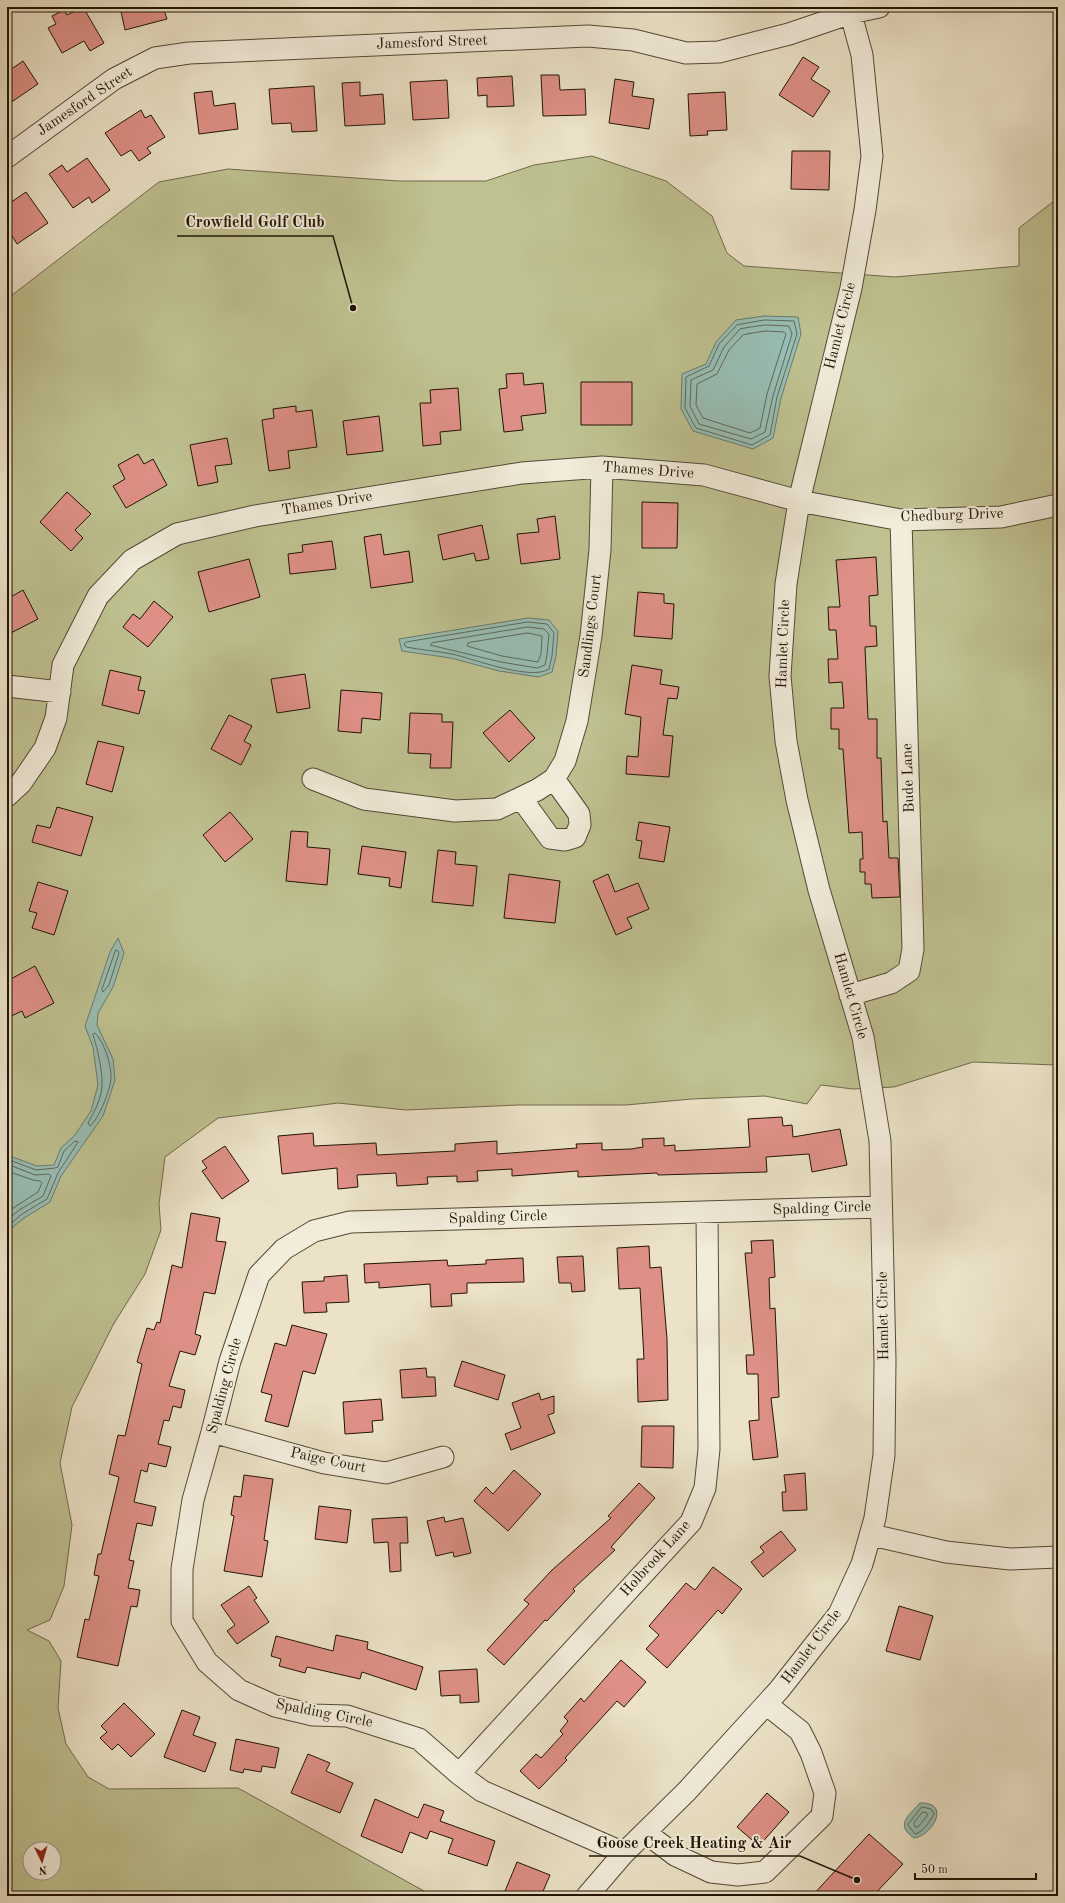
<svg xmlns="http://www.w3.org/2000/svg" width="1065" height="1903" font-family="'Old Standard TT',serif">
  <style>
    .green { fill: #bfc190; stroke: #706a4a; fill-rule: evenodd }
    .water { fill: #98beb4; stroke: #687a6e }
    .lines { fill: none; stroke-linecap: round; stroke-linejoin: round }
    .shore { stroke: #5c695c; stroke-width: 1 }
    .building { fill: #de9086; stroke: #211404 }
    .minor-casing { stroke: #544835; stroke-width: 23 }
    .minor { stroke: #f2ecdb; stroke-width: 21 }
    .labels { text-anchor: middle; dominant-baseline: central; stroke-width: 4; stroke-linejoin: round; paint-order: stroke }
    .street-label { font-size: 15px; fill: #211404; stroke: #f2ecdb }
    .leader { fill: none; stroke: #211404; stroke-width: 1.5 }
    .callout-dot { fill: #211404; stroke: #f2ecdb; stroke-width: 1.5 }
    .callout-label { font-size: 16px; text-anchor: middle; font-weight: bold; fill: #211404; stroke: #f2ecdb; stroke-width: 4; stroke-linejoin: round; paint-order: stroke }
  </style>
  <rect width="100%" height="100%" fill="#ebe2c7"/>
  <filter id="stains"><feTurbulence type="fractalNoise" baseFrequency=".005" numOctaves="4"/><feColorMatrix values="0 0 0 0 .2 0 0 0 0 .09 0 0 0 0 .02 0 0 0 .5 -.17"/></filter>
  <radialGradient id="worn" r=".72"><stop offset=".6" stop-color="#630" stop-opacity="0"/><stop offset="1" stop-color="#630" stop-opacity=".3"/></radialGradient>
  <path class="green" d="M592,156l74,25 46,35 15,37 17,13 151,11 124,-11v-38l39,-30v870l-2,-3 -83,-3 -79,25 -41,2 -32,-4 -14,19 -42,-8 -73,3 -66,6h-108l-112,5 -68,-7 -120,15 -53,39 -6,47 2,26 -16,44 -32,51 -41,82 -12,56 12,62 -8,61 -14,34 -23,10 22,11 12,20 -3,47 8,36 22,33 21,12 129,-1 195,108h-426v-1597l152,-117 69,-13 170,12h88l48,-16zM30,1849h24v24h-24z"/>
  <path class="water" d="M764,316l34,1 3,17 -20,64 -8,40 -20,11 -60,-18 -12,-22 1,-35 24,-10 10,-22 20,-22z
    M528,618l21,2 9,11 -2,25 -4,16 -13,5 -40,-6 -48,-13 -49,-7 -3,-12z
    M118,938l6,15 -11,34 -15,26 -1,12 16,34 2,21 -12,36 -42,60 -11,26 -26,16 -17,14v-77l30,11 17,-1 7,-17 14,-13 16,-24 7,-26 -5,-38 -8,-21 25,-74z
    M920,1803c32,-1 12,33 -6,35 -19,-13 -6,-22 6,-35z"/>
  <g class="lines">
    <path class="shore" d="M765,320l29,1 3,13 -20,63 -7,38 -18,10 -56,-17 -11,-20 1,-31 23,-11 10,-22 18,-19z
      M765,325l24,1 3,8 -19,62 -8,36 -14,7 -52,-15 -9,-18 1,-26 22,-10 11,-23 16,-18z
      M765,331l19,1 2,2 -19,60 -7,34 -10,5 -47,-15 -7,-13 1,-21 20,-10 12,-24 14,-15z
      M528,622l19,2 7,9 -2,23 -3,13c-18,12 -75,-10 -97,-15 -15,-3 -31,-4 -46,-7l-2,-3 2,-2 12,-2z
      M528,627l16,2 5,5 -2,21 -2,10 -8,3 -36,-6 -71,-17 2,-2z
      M528,633l14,3 -1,18 -3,8 -36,-6 -35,-10 1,-3z
      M116,950l2,1 1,2 -10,32 -6,7 -1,-2z
      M95,1033c9,8 17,33 16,46 -1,11 -12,40 -21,47l-2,-3c6,-11 14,-25 14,-38 1,-12 -5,-39 -9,-50z
      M7,1159l29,11 19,-2 3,-1 6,-16 11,-10 3,1 -20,31 -11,26 -25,15 -15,13
      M7,1164l28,11 14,-1 2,2 -8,20 -24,14 -12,10
      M7,1171l26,9 7,1 2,2 -4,9 -31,20
      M922,1807l9,2 3,5c-4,7 -11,18 -19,20l-7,-9z
      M923,1812l4,1v3l-9,11h-3l-1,-4z"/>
  </g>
  <path class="building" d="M83,7l21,36 -14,8 -6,-10 -22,12 -14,-25 8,-4 -4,-8 12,-6 3,5z
    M120,7h43l4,12 -42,11z
    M803,57l16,10 -8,12 19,12 -17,26 -34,-22z
    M23,61l15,23 -31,21v-33z
    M541,75h18l1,15 25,-1 1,26 -43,1z
    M512,76l2,30 -27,1v-12l-9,1 -1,-18z
    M615,79l19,3 -2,14 22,3 -5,30 -40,-6z
    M447,80l2,38 -36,2 -3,-38z
    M360,82v14l23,-2 2,30 -40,2 -3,-43z
    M314,86l3,45 -25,1 -1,-9 -19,1 -3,-35z
    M212,91l2,15 21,-3 3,26 -39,5 -5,-41z
    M725,92l2,38 -20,1 1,4 -18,1 -2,-42z
    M141,110l4,8 6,-3 14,22 -18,11 4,5 -12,8 -8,-11 -10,6 -16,-23z
    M792,151h38l-1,39 -38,-1z
    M87,158l23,32 -18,13 -3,-6 -16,11 -24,-34 13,-9 5,7z
    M26,192l22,31 -31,21 -10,-16v-23z
    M523,373l1,12 19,-2 3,30 -25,3 2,14 -19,2 -5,-43 8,-1 -1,-14z
    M581,382h51v43h-51z
    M458,388l3,42 -21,2 1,12 -18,2 -3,-43h11l-1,-13z
    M296,406v6l16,-2 5,37 -29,4 2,17 -21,3 -7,-51 12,-2 -1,-9z
    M379,416l4,35 -36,4 -4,-34z
    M227,438l5,26 -17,2 3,16 -20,4 -8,-41z
    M138,454l6,10 9,-5 14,26 -41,23 -13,-22 12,-7 -7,-14z
    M67,492l24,22 -16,16 8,8 -12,13 -31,-29z
    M642,502l36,1 -1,45h-35z
    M555,516l5,43 -39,5 -4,-30 22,-2 -2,-13z
    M482,525l7,34 -13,2 -2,-8 -31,7 -5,-25z
    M381,534l3,21 25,-4 4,31 -42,6 -7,-51z
    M332,541l4,28 -46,5 -2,-20 15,-2 -1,-7z
    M876,557l2,38 -9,1 1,30h6l1,20 -12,1 3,72h9v39h4l2,64 4,-1 2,37h9l2,39 -28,1 -1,-14h-6v-12h-5v-13h3l-1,-27 -13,1 -6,-84h-4v-20h-8v-21h13l-2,-26 -13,1 -1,-24h10l-2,-29h-7l-1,-23h12l-4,-47z
    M249,559l11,38 -51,15 -11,-40z
    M23,590l15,29 -31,16v-36z
    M638,592l26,2v9l10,1 -2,35 -38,-3z
    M154,601l19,16 -25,30 -25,-20 10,-13 7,5z
    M632,665l30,5 -2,14 19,3 -2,12 -9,-1 -5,37 10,1 -4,41 -43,-3 1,-18 11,1 3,-40 -16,-3z
    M110,670l31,7 -3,13 7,1 -6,23 -37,-9z
    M305,674l5,34 -33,5 -6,-34z
    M341,690l41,3 -2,27 -18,-2 -1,15 -23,-2z
    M510,710l25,28 -26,24 -26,-29z
    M410,713l32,1v8h11l-2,46h-21l1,-14 -23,-1z
    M229,715l23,11 -8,15 7,4 -10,20 -30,-16z
    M98,741l26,6 -12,45 -26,-8z
    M57,807l36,10 -12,39 -49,-14 5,-17 13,3z
    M230,812l23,27 -28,23 -22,-27z
    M639,822l31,5 -6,35 -25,-4 3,-17 -6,-1z
    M291,831l17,1 -1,15 23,2 -3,36 -41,-4z
    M362,846l44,6 -5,36 -12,-2 1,-8 -32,-4z
    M438,850l18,2 -1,12 22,2 -4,40 -41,-4z
    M509,874l51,7 -5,42 -51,-5z
    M608,874l7,18 23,-9 11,26 -22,9 5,10 -16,7 -23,-54z
    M38,882l30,9 -14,44 -22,-7 5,-15 -8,-2z
    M35,966l19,37 -29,15 -3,-7 -15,7v-37z
    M782,1117l1,9 9,-1 1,12 47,-8 7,36 -35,7 -3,-18 -43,3 1,15 -109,3 -1,-2 -79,4v-6l-66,5v-7l-35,2 1,10 -21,1v-6l-30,1 1,7 -31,2 -1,-13 -39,2 1,12 -20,2 -1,-21 -55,6 -4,-38 35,-3 1,13 62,-3 1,12 78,-4v-7l42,-3v13l80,-6 -1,-4 26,-1v7l29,-1 12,-2 -1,-8 22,-1v8l11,-1v6l75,-4 -2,-28z
    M225,1146l24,35 -27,18 -20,-28 5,-3 -5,-7z
    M191,1213l29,5 -4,23 10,1 -11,52 -11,-2 -9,42 6,2 -6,19 -15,-4 -11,35 16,4 -4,18 -8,-2 -4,15 -5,-1 -6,24 13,3 -5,20 -17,-4 -2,9 -6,-2 -7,32 22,5 -4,19 -15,-3 -8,37 5,1 -6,27 12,2 -3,17 -6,-1 -13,60 -41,-9 8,-38 4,1 10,-44 -5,-1 4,-21h3l18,-77 -10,-3 9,-39 7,1 17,-72 -5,-2 10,-34 7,2 3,-8 3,1 12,-58 10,3z
    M773,1240l2,37 -6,1 1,31 5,-1 4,89 -8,1 7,59 -25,3 -4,-39 10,-1 -1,-46h-11l-1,-19h8l-9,-102h7l-1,-12z
    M649,1246l1,22 11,-1 6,72 1,61 -30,2 -1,-43h7l-4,-71 -21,1 -2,-41z
    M583,1256l2,35 -13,1 -1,-9h-12l-2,-26z
    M523,1258l1,24 -57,1v10l-16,1 1,12 -21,1 -1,-23 -51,4v-6l-14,1 -1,-19 83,-4 1,6 38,-2v-4z
    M347,1275l2,27 -23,1 1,9 -23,1 -2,-31 22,-1v-4z
    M292,1325l35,9 -12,40 -12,-3 -15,56 -23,-6 7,-26 -11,-3 14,-49 11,3z
    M462,1361l43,14 -7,25 -44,-14z
    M426,1368l1,9h8l1,19 -34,2 -2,-28z
    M539,1393l2,7 13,-4v17l-6,2 7,18 -44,17 -6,-16 16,-6 -9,-25z
    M381,1399l2,21 -11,1 1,11 -28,2 -2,-32z
    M642,1426h32l-1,42 -32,-1z
    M514,1470l27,24 -33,37 -34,-30 12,-14 7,7z
    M805,1473l2,37 -24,1 -1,-19h4l-2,-17z
    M244,1475l29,4 -9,61 4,1 -6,36 -38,-6 10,-55 -3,-1 3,-19 7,1z
    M639,1483l16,15 -44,49 4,3 -42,39 2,2 -28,30 -2,-1 -41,45 -17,-15 42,-46 -5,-4 28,-30 59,-52 -3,-2z
    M319,1506l32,4 -4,33 -32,-4z
    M407,1517l1,26h-8l1,28 -11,1 -2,-30 -14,1 -2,-24z
    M444,1517l1,5 18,-4 8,35 -17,4 -1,-5 -17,4 -9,-35z
    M781,1531l15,19 -33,27 -12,-15 13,-10 -4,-5z
    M713,1567l29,22 -20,25 -4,-4 -51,58 -21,-19 13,-14 -10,-9 37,-43 9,7z
    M249,1586l8,12 -3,2 15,22 -32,22 -10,-13 8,-6 -14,-20z
    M899,1606l34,10 -13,44 -34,-9z
    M336,1635l32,7 -1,7 56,18 -7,23 -54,-18 -2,7 -53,-12 -2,6 -26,-7 2,-7 -10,-3 5,-20 57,15z
    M621,1660l25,22 -22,25 -7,-6 -52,57 2,2 -28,29 -19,-18 16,-17 5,4 22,-24 -3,-3 8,-10 -4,-4 17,-19 3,4z
    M477,1669l2,33 -19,1v-8l-19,1 -2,-25z
    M124,1703l31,31 -24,23 -13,-13 -6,6 -12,-12 7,-6 -6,-6z
    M182,1710l18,7 -7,18 23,8 -11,29 -41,-15z
    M236,1739l43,9 -4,20 -13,-2 -1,6 -17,-3 -1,4 -13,-3z
    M308,1754l22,9 -4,8 27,12 -13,30 -49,-20z
    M767,1793l22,19 -30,34 -22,-19z
    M375,1799l43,19 6,-14 20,7 -4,10 55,20 -8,25 -39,-13 5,-14 -23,-8 -3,8 -17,-7 -8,21 -41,-17z
    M869,1834l34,30 -30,32h-61z
    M517,1862l33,13 -9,21h-38z"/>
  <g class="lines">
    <g class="minor-casing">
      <path id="minor" d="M7,157l107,-78 41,-21 34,-5 399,-17 45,4 53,13 33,-1 70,-18 62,-21 28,-6
        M7,686l53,6
        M313,779l51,20 91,12 42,-2 40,-19 17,-11 11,-18 12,-40 14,-85 9,-86 2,-83
        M7,796l14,-13 24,-35 11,-30 7,-53 35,-69 34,-36 45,-26 78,-18 267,-43 80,-6 102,8 95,26 102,19 100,-3 57,-12
        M521,798l29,40 15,2 10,-3 5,-12 -1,-11 -25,-35
        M850,995l41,-12 18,-12 4,-22 -12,-429
        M212,1432l112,31 62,10 57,-16
        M872,1535l74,17 64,7 48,-2
        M459,1774l232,-252 14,-34 4,-39 -2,-237
        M646,1833l29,22 36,17 27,3 27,-3 57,-56 3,-23 -14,-40 -11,-22 -34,-27
        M624,1853l-142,-62 -23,-17 -40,-35 -72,-23 -34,-1 -38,-9 -36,-16 -32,-28 -25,-41v-52l11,-69 19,-68 18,-71 29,-86 25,-26 30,-18 36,-9 531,-15
        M587,1896l37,-43 63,-62 92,-101 60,-76 23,-50 13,-46 9,-63 1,-95 -5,-219 -17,-104 -44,-147 -22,-90 -11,-59 -6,-65 6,-92 13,-83 52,-213 14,-78 7,-54 -10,-101 -13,-48"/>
    </g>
    <use href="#minor" class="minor"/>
  </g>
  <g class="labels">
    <g class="street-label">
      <text transform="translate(432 43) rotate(-2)">Jamesford Street</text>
      <text transform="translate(85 102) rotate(-34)">Jamesford Street</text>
      <text transform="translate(841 326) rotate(-76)">Hamlet Circle</text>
      <text transform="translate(648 471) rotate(4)">Thames Drive</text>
      <text transform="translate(327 504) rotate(-9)">Thames Drive</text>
      <text transform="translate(952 516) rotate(-2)">Chedburg Drive</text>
      <text transform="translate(591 626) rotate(-83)">Sandlings Court</text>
      <text transform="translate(784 644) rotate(-88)">Hamlet Circle</text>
      <text transform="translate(909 778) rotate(-92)">Bude Lane</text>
      <text transform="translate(850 996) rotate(74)">Hamlet Circle</text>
      <text transform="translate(822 1209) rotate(-2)">Spalding Circle</text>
      <text transform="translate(498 1218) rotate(-2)">Spalding Circle</text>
      <text transform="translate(884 1316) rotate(-91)">Hamlet Circle</text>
      <text transform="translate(225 1386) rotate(-75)">Spalding Circle</text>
      <text transform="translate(328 1461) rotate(12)">Paige Court</text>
      <text transform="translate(656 1559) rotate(-48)">Holbrook Lane</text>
      <text transform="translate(812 1647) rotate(-53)">Hamlet Circle</text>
      <text transform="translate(324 1714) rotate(11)">Spalding Circle</text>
    </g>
  </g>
  <path class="leader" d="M353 308L333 236H177M857 1880L800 1856H589"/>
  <g class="callout-dot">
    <circle cx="353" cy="308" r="4"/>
    <circle cx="857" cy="1880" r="4"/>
  </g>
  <g class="callout-label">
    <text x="255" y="227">Crowfield Golf Club</text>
    <text x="694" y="1848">Goose Creek Heating &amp; Air</text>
  </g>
  <rect width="1065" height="1903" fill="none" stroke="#ebe2c7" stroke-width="24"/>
  <rect x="8" y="8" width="1049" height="1887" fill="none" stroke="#211404" stroke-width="2"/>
  <rect x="12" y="12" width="1041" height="1879" fill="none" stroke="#211404"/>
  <g transform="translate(42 1861) rotate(175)"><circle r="19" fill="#f2ecdb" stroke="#9e9685"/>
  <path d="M0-3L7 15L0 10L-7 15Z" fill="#8f2418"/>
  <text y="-6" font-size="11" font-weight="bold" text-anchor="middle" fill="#211404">N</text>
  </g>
  <path d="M915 1873v6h121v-6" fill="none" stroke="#211404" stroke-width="2"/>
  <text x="921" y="1873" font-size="12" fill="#211404" stroke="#f2ecdb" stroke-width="3" paint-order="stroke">50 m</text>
  <rect width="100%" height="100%" filter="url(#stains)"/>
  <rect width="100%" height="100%" fill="url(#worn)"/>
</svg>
